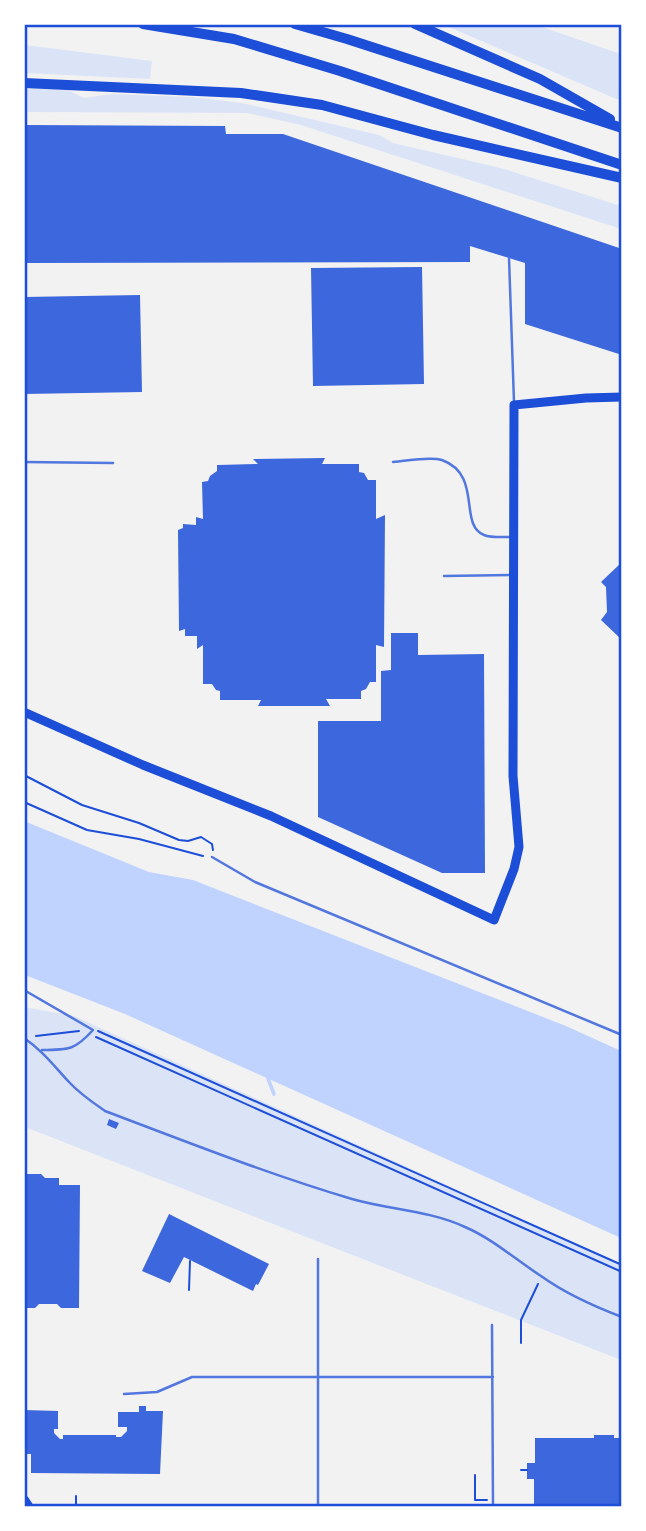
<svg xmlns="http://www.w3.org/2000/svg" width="646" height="1531" font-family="Lato,sans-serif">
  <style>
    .green { fill: #dbe4f7 }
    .water { fill: #bfd3fe }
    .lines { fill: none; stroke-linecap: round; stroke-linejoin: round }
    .stream { stroke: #bfd3fe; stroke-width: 3.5 }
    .building { fill: #3d67dc }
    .path { stroke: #1d4ed8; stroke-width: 2 }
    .service { stroke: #5277de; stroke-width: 2.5 }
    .secondary { stroke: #1d4ed8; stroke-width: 9 }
    .primary { stroke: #1d4ed8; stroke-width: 10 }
    .motorway { stroke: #1d4ed8; stroke-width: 10 }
    .neatline { fill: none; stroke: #1d4ed8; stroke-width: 2.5 }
  </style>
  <rect width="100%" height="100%" fill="#f2f2f2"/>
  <path class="green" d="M444,25h92l85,29v47z
    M25,45l127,16 -2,18 -125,-6z
    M33,88l35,2 16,8 27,-4 81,3 50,6 137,32 14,8 108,25 120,38v23l-320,-104 -54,-12 -222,-1v-22z
    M24,1007l50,9 547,248v96l-596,-233z"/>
  <path class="water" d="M24,821l125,51 44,8 373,146 55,25v187l-496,-224 -100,-39z"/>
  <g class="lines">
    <path class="stream" d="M267,1076l7,18"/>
  </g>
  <path class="building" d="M24,125l201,1 1,8h57l339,115v106l-97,-31v-61l-55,-17v16l-446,1z
    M422,267l2,117 -111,2 -2,-118z
    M140,295l2,97 -118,2v-97z
    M325,458l-3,6h37v8l5,1 4,7h8v39l9,-4 -1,132 -8,-2v37h-6l-4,7 -5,2v8h-35l4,7h-72l3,-6h-41v-9l-4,-1 -4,-6h-9v-39l-6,4v-13h-12v-7l-6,2 -1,-101 5,-2v-4l13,1v-8l7,2 -1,-37 6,-1 2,-5 7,-5v-6l41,-1 -5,-5z
    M622,562v78l-21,-20 6,-8 -1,-25 -5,-5z
    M391,633h27v22l66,-1 1,219h-43l-124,-56v-96h63v-50l10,-1z
    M109,1119l10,4 -3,6 -9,-4z
    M24,1174h17l4,4h14v7h21l-1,123h-18l-4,-4h-18l-4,4h-11z
    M169,1214l100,50 -11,21 -2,-1 -3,7 -69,-34 -14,26 -28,-12z
    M139,1406h7v5h17l-3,63 -129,-1v-19h-7v-44l34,1v18h-4v4l6,6h3v-4h53v2h5l6,-6v-4h-9v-15h21z
    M594,1435h20v3h8v68l-88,-1v-26h-7v-16h8v-25h59z"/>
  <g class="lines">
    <path class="path" d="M24,775l58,30 57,18 40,17 9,1 13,-4 11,7 1,6
      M24,802l63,28 52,9 64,17
      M98,1031l524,234
      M36,1036l43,-5
      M96,1037l526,235
      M189,1290l1,-29
      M521,1343v-23l17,-36
      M521,1470h6
      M475,1475v25h12
      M76,1506v-10"/>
    <path class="service" d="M509,258l5,144
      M24,462l89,1
      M393,462c14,-1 36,-6 49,-2 41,15 16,65 42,75 7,3 19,2 27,2
      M444,576l67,-1
      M212,857l43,25 367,153
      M24,990l69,40c-18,20 -24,20 -51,20
      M24,1038c19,13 30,28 45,44 11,12 23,20 36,29 82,31 163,63 247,88 38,11 76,11 113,28 28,12 51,33 76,49 25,18 52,30 81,41
      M492,1325l1,181
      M124,1394l33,-2 35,-15h301
      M318,1506v-247"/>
    <path class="secondary" d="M24,712l119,53 128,51 223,104 20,-51 5,-22 -6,-71 1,-371 72,-7 36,-1"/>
    <path class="primary" d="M24,1500l4,6"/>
    <path class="motorway" d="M143,24l91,15 106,32 282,94
      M295,24l52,15 275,89
      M415,24l125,55 70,40
      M24,83l217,10 81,12 111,30 189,43"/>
  </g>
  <rect width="646" height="1531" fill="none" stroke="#ffffff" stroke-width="52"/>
  <rect x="26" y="26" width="594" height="1479" class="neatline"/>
</svg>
